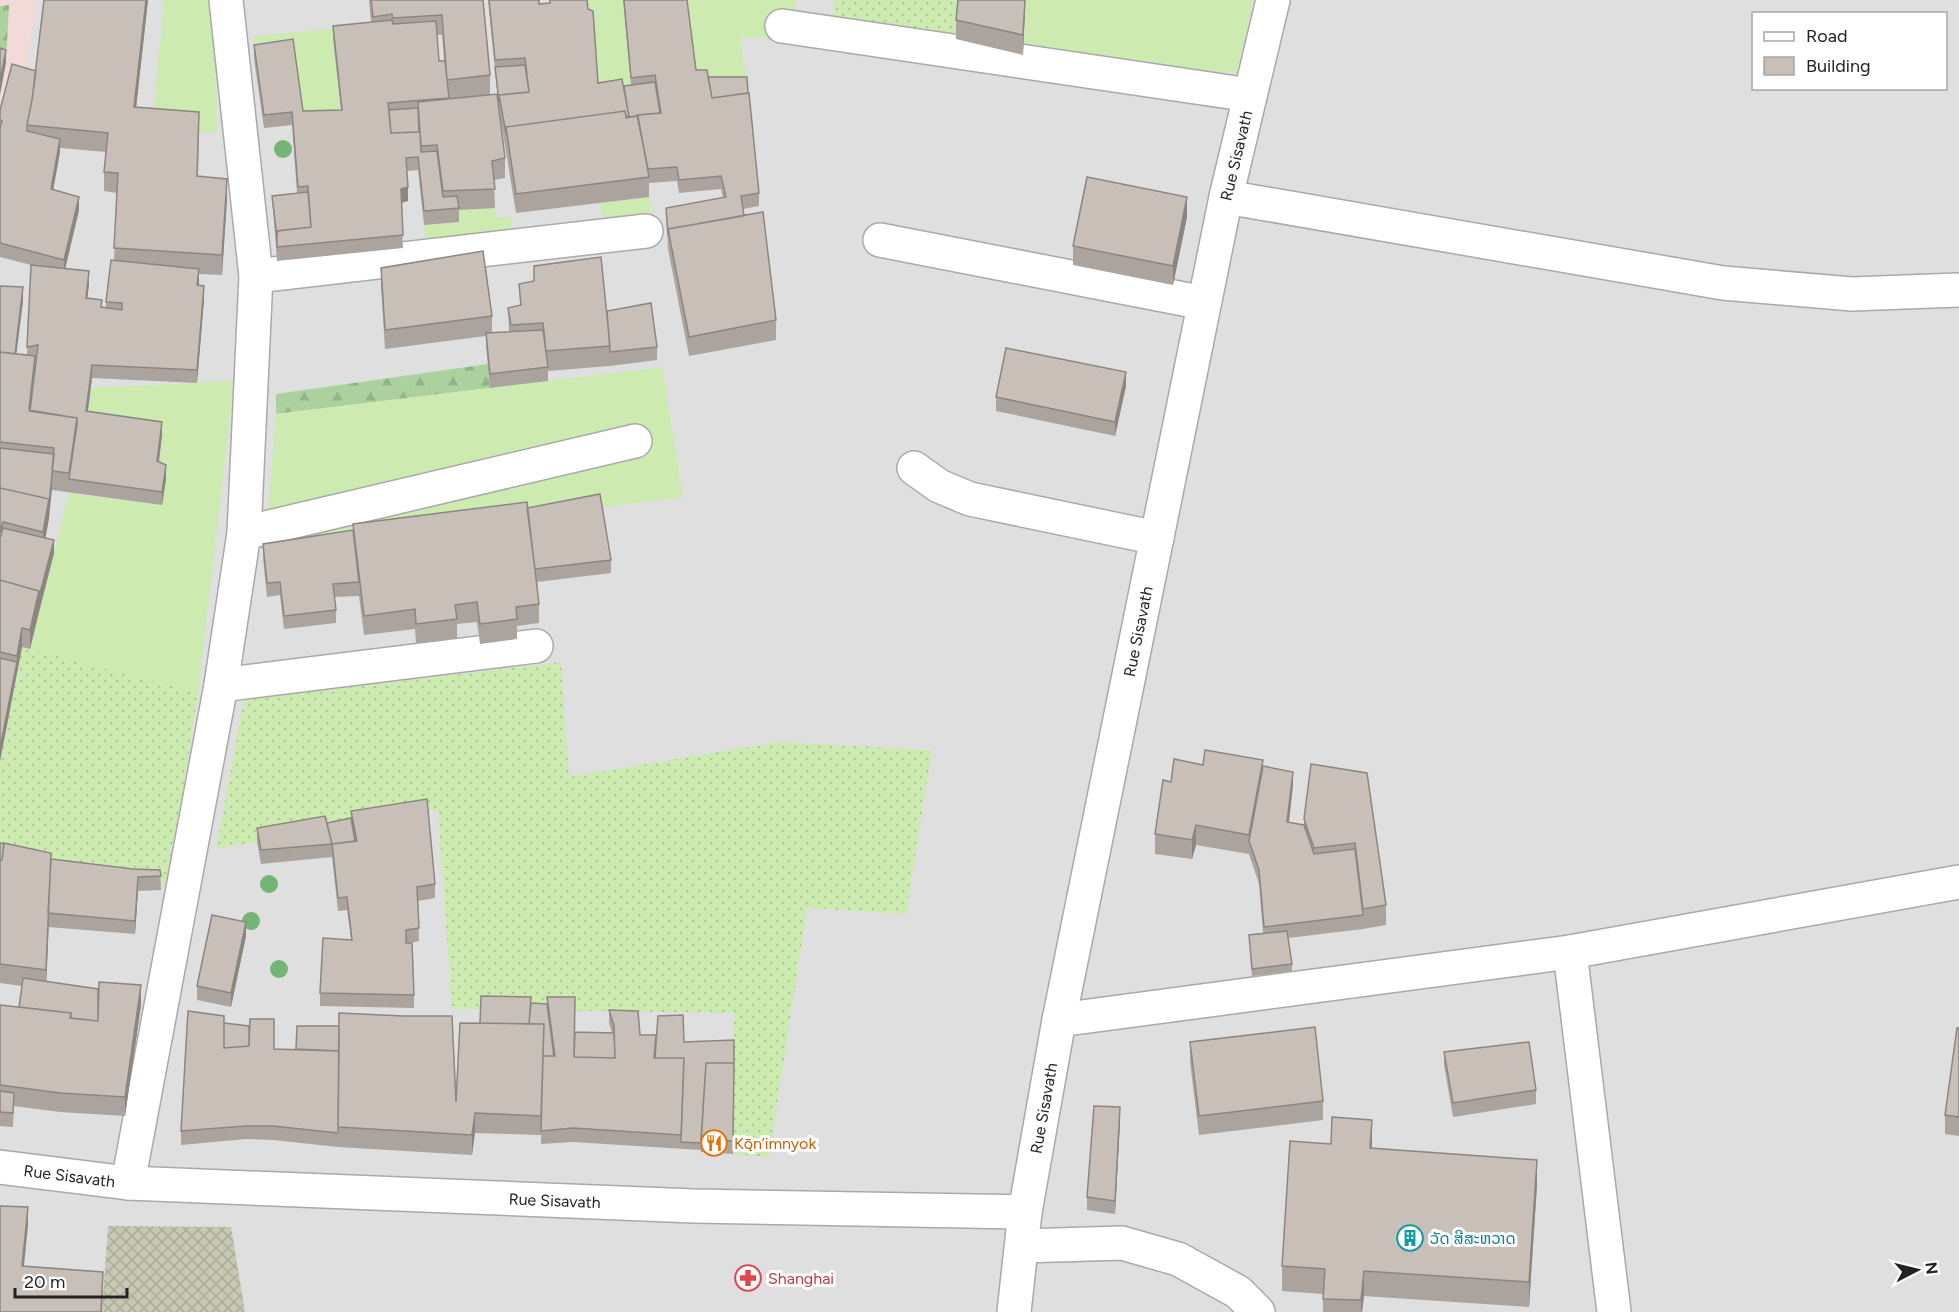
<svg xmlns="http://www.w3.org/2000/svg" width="1959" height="1312" font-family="Figtree,'Noto Sans Lao',sans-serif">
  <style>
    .residential { fill: #e0dfdf; fill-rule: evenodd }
    .commercial { fill: #f2dad9 }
    .construction { fill: url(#construction-cross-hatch) }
    .grass { fill: url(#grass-dots) }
    .forest { fill: url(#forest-firs) }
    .garden { fill: #cdebb0 }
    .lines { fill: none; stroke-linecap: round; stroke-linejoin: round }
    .minor-casing { stroke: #a9a9a9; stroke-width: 36 }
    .minor { stroke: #fff; stroke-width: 33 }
    .tree { fill: #74b475 }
    .wall { fill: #aba49e; fill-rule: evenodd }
    .shaded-wall { fill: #8b8681 }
    .building { fill: #c7bfb8; stroke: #8b8681; stroke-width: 1.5 }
    .labels { text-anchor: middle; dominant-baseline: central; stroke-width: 6; stroke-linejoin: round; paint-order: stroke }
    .street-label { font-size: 16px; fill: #222; stroke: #fff }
    .food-label { font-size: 16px; fill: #c56008; stroke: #fff; text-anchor: start }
    .culture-label { font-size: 16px; fill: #0d838f; stroke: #fff; text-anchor: start }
    .health-label { font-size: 16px; fill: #be3a42; stroke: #fff; text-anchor: start }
  </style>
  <defs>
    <pattern id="construction-cross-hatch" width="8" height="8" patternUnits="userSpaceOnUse" patternTransform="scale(1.5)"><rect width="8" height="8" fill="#c7c7b4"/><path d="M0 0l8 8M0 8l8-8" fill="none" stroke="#abab9a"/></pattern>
    <pattern id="grass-dots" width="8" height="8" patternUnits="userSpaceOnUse" patternTransform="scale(1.5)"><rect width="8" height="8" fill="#cdebb0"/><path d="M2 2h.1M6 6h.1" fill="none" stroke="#b0c997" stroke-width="1.8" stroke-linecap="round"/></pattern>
    <pattern id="forest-firs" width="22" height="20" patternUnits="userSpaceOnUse" patternTransform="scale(1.5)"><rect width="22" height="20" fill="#add19e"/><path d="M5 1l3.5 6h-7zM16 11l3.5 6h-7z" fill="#95b388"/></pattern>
  </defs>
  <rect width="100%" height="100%" fill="#f2efe9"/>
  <path class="residential" d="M0,0h1959v1312h-1959zM1754,14h192v74h-192z"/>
  <path class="commercial" d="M0,0h38l-38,199z"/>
  <path class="construction" d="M108,1226l123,1 14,85h-143z"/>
  <path class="grass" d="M834,0h125l-3,39 -123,-17z
    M22,647l176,46 -29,192 -169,-28v-96z
    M561,662l8,115 209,-35 154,8 -26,164 -99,-6 -38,249 -36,-3 1,-141 -282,-4 -14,-199 -222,39 28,-149z"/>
  <path class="forest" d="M9,5l-3,58 -6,-1v-56z
    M488,364l2,24 -214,26v-20z"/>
  <path class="garden" d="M164,0h51l2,133 -65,-5z
    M587,0h36l8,92 -33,4 -10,-74z
    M655,0h140l-1,40 -54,-3 7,47h-51z
    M959,0h294l-16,73 -214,-18z
    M340,28l-7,12 9,84h-39l-49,-65v-23z
    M649,197l6,27 -51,-4 -4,-17z
    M495,208l3,10 13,-2v23l-85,8 -2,-22 35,-3 -2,-12z
    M662,367l21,130 -418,53 11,-136z
    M234,381l-36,312 -168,-44 39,-156 93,12 -76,-81 5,-36z"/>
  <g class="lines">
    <g class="minor-casing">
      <g id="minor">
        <path d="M782,26l468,69"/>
        <path d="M1226,197l497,86 129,11 107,-4"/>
        <path d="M880,240l324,63"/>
        <path d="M256,276l390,-45"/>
        <path d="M914,468l25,18 31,13 187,39"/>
        <path d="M244,533l391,-92"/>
        <path d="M221,685l315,-39"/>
        <path d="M1570,952l44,360"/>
        <path d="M1059,1020l511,-68 389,-70"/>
        <path id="s1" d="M0,1167l128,16 566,23 331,6"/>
        <path d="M128,1183l93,-498 23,-152 12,-257 -30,-276"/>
        <path d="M1022,1246l100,-3 56,16 60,33 20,20"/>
        <path id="s2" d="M1014,1312l11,-100 34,-192 167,-823 47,-197"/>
      </g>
    </g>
    <use href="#minor" class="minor"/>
  </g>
  <g class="tree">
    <circle cx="283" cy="149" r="9"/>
    <circle cx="269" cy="884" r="9"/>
    <circle cx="251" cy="921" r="9"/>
    <circle cx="279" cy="969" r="9"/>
  </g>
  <path class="wall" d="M44,0h104l-12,107 63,25 -1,44 29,23 -5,76 -23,-1v11l5,15 -7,83 -105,-5 -4,33 74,24 -3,27 7,17 -4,26 -110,-15v-2l-7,50 9,15 -24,96 -8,-2 -22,114v-475l23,15 -7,53 11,1 4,-90 -31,-8v-147l36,-39zM60,148l46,4 -2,20v19l13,2 -3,68 -8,41v6l-4,-1 -15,-9 2,-14 -24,-16 14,-58 -26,-21 7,-37z
    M369,0h114l7,75v20l15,63v20l-11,2 1,28 -36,2v12l-35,3 -6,-55 -11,1 1,30 -7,2 2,45 -126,13 -5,-65 25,-3 -5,-68 -28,3 -10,-69v-14l49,66 38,-1 -8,-71v-13l38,-4zM437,35h5l2,26h-5z
    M488,0h51v4l10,-1v-3h38l1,9 10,74 26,3 7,-1 -8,-85h64l9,70 12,7 51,116v13l-16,3 1,7 32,104v20l-87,16 -21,-107 -2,-41 57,-10 -2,-9 -42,4 -2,-12 -28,2v14l-133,16 -17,-104z
    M1025,0l-2,55 -67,-16v-19z
    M1187,217l-14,68 -100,-20v-19z
    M534,266l73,45 50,36v13l-47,6 -62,5v10l-58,7 -4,-42v-10l-101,13 -4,-62v-19l111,48v17l17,-1 -1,-24 12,-3 -1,-21 15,-3z
    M1126,386l-11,50 -119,-25v-14z
    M527,508l84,52v13l-74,9 2,22v19l-22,3v13l-37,5 -3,-22 -20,2v14l-41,5 -1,-14 -51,6 -5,-39 -25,1 2,13v13l-52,6 -4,-34 -13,2 -4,-39v-14l90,-14v-6z
    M1203,765l60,1 30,19 -4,38 15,2v-6l63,-46 19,132v20l-23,4 -75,9 4,26v7l-40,5 -3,-41 14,-2 -4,-49 -10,-30 -53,-9 -4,14 -37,-5v-20l16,-52z
    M351,811l84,73v14l-17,3 1,40 -9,2 4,52v13l-94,-2v-13l31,-54 -4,-29 -9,1 -6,-54 -71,7 -4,-22v-14l70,-5 24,-5z
    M0,843l51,16 82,10 27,1 1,20 -23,1 -3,43 -87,-7 -2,54 95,24 -16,111 -65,-4 -46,-6 -1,21 -13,-1v-121l19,2 3,-21 -22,-3z
    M246,936l-15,71 -34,-7v-14z
    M547,997l27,53 38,-17 -3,-10v-13l31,25 44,7 50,-2 -1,114 -32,-2v-7v5l-128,-8 -32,2v-9l-66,-2 -3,22 -134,-8 -65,-7 -27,-1 -65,6v-14l43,-108 50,26 182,53 24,-79 51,-20 16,1z
    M1959,1028v108l-14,-2v-19z
    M1190,1042l133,59v19l-124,15 -9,-73z
    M1444,1052l92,38v14l-83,13 -9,-52z
    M1120,1121l-5,93 -28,-4v-13z
    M1372,1148l165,37 -8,122 -165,-11 -2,16h-39v-18l-41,-3v-25z"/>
  <path class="shaded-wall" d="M146,0h2l-14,127v-20z
    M1025,0v8l-2,47v-20z
    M6,50v13l-6,32v-14z
    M60,139v13l-9,50v-13z
    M227,179v20l-5,76v-20z
    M408,187v14l-7,2v-14z
    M79,197v13l-15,64v-14z
    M1187,197v20l-14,68v-19z
    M199,269v14l-2,16v-14z
    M89,271v13l-3,27v-13z
    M204,286v14l-7,83v-13z
    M23,287v14l-9,72v-13z
    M92,365v13l-6,46v-13z
    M1126,372v14l-11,50v-14z
    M162,422v13l-5,40v-14z
    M166,465v14l-4,26v-13z
    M52,475v13l-3,31v-14z
    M49,499v20l-6,32v-19z
    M54,540v13l-15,58v-14z
    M39,591v20l-9,38v-19z
    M22,628v19l-22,114v-13l17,-86v-6z
    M1263,760v19l-14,62v-6z
    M1293,772v13l-6,51v-14z
    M1196,825v20l-4,14v-19z
    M51,853v20l-5,117v-20z
    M138,877v14l-3,43v-13z
    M246,922v14l-15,71v-14z
    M141,985v20l-16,111v-19z
    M1120,1107v14l-5,93v-13z
    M475,1113v20l-3,22v-20z
    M1372,1120v25l-2,28v-25z
    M1537,1160v25l-8,122v-25z
    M28,1207v19l-6,59v-19z
    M1364,1271v25l-2,16h-1v-12z
    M103,1272l-1,40h-1z"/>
  <path class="building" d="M44,0h102l-12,107 65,5 -2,64 30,3 -5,76 -108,-7 4,-75 -14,-1 4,-39 -81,-8 5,-25z
    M371,0h112l7,75 -43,5 -5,-65 -49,3 -1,-4 -19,3z
    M489,0h50v4l11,-1v-3h37l1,9 5,2 5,72 24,-4 7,37h-3l-1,-5 -119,16v6l-7,-38 30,-3 -4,-34 -30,2z
    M624,0h63l9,70h11l5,28 37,-5 10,100 -18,3 3,20 -76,13v6l-2,-27 60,-11 -5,-21 -42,4 -2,-13 -29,2 -11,-54 24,-2 -6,-38 -24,3z
    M958,0h67l-2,35 -67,-15z
    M392,20l1,4 43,-3 3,40h6l4,37 -61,5 3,30 29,-1 1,20 16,-1 6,46 14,-1 2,12 -35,3 -6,-54 -12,1 2,29 -7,2 2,46 -126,12v-16l34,-4 -3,-41 -10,1 -6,-75 -28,3 -10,-70 39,-6 10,72 39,-1 -9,-84z
    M0,48l6,2 -6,31z
    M12,64l24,7 -4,29 -5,25v6l33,8 -9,50 28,8 -15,63 -64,-17v-115l2,-7 -2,-1v-10z
    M525,65l4,27 -30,3v7l-4,-35z
    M708,77h39l1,16 -36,5z
    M655,82l5,31 -23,2v1l-8,1 -5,-31z
    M497,94l8,64 -13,3 3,28 -52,2 -6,-46 -16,1 -3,-44z
    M418,108l1,24 -28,1 -2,-23z
    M625,111l1,7 12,-2 11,61 -133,17 -10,-67z
    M1087,177l100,20 -14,69 -100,-20z
    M308,192l3,35 -34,4v7l-5,-42z
    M763,212l13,108 -87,17 -21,-108z
    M483,251l9,65 -107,14 -4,-62z
    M601,257l9,89 -64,5 -3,-28 -32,2 -3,-17 13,-3 -2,-21 15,-3v-15z
    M111,260l88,9 -2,16 7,1 -7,84 -105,-5 -6,46 76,11 -5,39 9,4 -4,27 -93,-13 8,-55v-6l-47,-7 8,-66 -11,2 4,-82 58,6 -3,27 16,2 -1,7 21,3v-7l-16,-1z
    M0,286l23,1 -8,67 -15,-2z
    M651,303l6,44 -47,5 -3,-41z
    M543,330l5,37 -58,7 -4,-41z
    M1006,348l120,24 -11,50 -119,-25z
    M0,352l35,4 -6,54 48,8 -8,55 -17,-2 2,-23 -54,-6z
    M0,448l54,6 -5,51v-6l-49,-11z
    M0,488l49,11 -6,33 -40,-10 -3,10z
    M600,494l11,66 -76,9 -8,-61z
    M527,502l12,102 -23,3 1,12 -37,5 -3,-22 -22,3 2,14 -41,5 -1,-15 -51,7 -11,-92z
    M3,528l51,12 -15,57v-6l-39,-11v-42z
    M353,530l6,52 -26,2 3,26 -52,6 -4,-34 -13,1 -4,-39z
    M0,580l39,11 -9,39 -8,-2 -5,28 -17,-4z
    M0,658l17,4 -17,86z
    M1205,750l58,10 -14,75 -53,-10 -4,15 -37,-6 8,-54 8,2 3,-23 29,6z
    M1311,764l56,9 19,132 -23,4 -8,-66 -41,5 -10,-29z
    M1263,766l30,6 -6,50 17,3 10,29 41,-5 8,66 -99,12 -5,-57 -10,-29z
    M427,799l8,85 -18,3 2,41 -13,2v13h6l2,52 -94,-2 3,-55 29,2 -5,-43 -9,1 -6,-54 25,-3 -6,-30z
    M325,816l7,28 -71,6 -4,-22z
    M351,818l4,23 -23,3 -5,-21z
    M0,843l4,1 -2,16h-2z
    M4,843l47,10 -5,117 -46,-6v-104h2z
    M51,859l82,10 27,1 1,6 -23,1 -3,44 -87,-8z
    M212,915l34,7 -15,71 -34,-7z
    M1287,931l5,33 -40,5 -3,-34z
    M23,978l75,11v32l-27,-3v-5l-52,-6z
    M99,982l42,3 -16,112 -65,-4 -60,-8v-80l71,8 -1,5 28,3z
    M481,996l50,1 -2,27 -49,-1z
    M547,997h28l-1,60 41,1 -1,-32 -5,-16 29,1 2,24h16l-2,23h30l-3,77 -108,-7 -32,3 2,-75h12z
    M531,1003l16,1 7,52h-11l1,-32h-15z
    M188,1011l36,5v32l25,-2 1,-27h24v30l65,2 -1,82 -65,-7h-27l-65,5z
    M339,1013l64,3h49l4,86 4,-79 84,1 -3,92 -66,-3 -3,22 -134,-8z
    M683,1015l1,27 50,-2v29v-6h-28l-5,80 -20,-1 3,-84h-29l3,-42z
    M224,1023l25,3v20l-25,2z
    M297,1026h42v32v-7l-43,-2z
    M1315,1027l8,74 -124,15 -9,-74z
    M1957,1028h2v89l-14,-2z
    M575,1032l39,1 1,25 -41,-1z
    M1529,1042l7,48 -83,13 -9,-51z
    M706,1063h28l-1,78 -32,-2z
    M0,1091l14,2 -1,20 -13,-1z
    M1094,1106l26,1 -5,94 -28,-4z
    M1332,1117l40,3 -2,28 167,12 -8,122 -165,-11 -3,29 -38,-1 2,-30 -43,-3 8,-125 41,3z
    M0,1206l28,1 -6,59 81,6 -2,40h-101z"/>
  <defs>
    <g id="restaurant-ring" transform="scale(1.35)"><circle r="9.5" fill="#fff" stroke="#e8710a" stroke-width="1.5"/><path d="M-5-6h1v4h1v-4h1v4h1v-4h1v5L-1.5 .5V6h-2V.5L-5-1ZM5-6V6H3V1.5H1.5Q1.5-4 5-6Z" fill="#e8710a"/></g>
    <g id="building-ring" transform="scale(1.35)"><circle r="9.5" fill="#fff" stroke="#0f9aa8" stroke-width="1.5"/><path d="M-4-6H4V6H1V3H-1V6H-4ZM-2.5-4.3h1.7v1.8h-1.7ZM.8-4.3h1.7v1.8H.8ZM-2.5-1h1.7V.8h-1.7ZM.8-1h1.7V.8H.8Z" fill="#0f9aa8"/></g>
    <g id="pharmacy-ring" transform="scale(1.35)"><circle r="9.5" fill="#fff" stroke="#e0444e" stroke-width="1.5"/><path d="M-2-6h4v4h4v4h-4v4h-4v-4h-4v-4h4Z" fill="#e0444e"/></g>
  </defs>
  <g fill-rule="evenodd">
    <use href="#restaurant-ring" x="714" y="1143"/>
    <use href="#building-ring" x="1410" y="1238"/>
    <use href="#pharmacy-ring" x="748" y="1278"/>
  </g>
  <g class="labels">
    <g class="street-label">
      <text stroke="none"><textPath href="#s2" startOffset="1178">Rue Sisavath</textPath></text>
      <text stroke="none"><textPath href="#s2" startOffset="692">Rue Sisavath</textPath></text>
      <text stroke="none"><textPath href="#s2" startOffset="206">Rue Sisavath</textPath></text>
      <text stroke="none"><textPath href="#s1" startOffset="70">Rue Sisavath</textPath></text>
      <text stroke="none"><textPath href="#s1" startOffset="556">Rue Sisavath</textPath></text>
    </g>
    <g class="food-label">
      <text x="734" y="1143">Kǭn’imnyok</text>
    </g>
    <g class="culture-label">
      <text x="1430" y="1238">ວັດ ສີສະຫວາດ</text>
    </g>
    <g class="health-label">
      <text x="768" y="1278">Shanghai</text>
    </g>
  </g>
  <rect x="1752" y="12" width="195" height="78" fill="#ffffff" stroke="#a7a7a7" stroke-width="1.5"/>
  <rect x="1764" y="32" width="30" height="9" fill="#ffffff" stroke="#a7a7a7" stroke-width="1.5"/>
  <text x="1806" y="42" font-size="18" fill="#222222">Road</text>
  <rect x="1764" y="57" width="30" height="18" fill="#c7bfb8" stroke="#a7a7a7" stroke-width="1.5"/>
  <text x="1806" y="72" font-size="18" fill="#222222">Building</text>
  <g transform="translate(1917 1270) rotate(83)" stroke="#ffffff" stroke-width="4.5" paint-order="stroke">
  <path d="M0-4.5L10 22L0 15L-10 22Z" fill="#222222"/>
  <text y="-9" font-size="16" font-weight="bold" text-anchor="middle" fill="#222222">N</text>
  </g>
  <path d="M15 1288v9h112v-9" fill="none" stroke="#222222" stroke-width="3"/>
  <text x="24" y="1288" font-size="18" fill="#222222" stroke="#ffffff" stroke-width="4.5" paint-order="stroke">20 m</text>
</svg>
